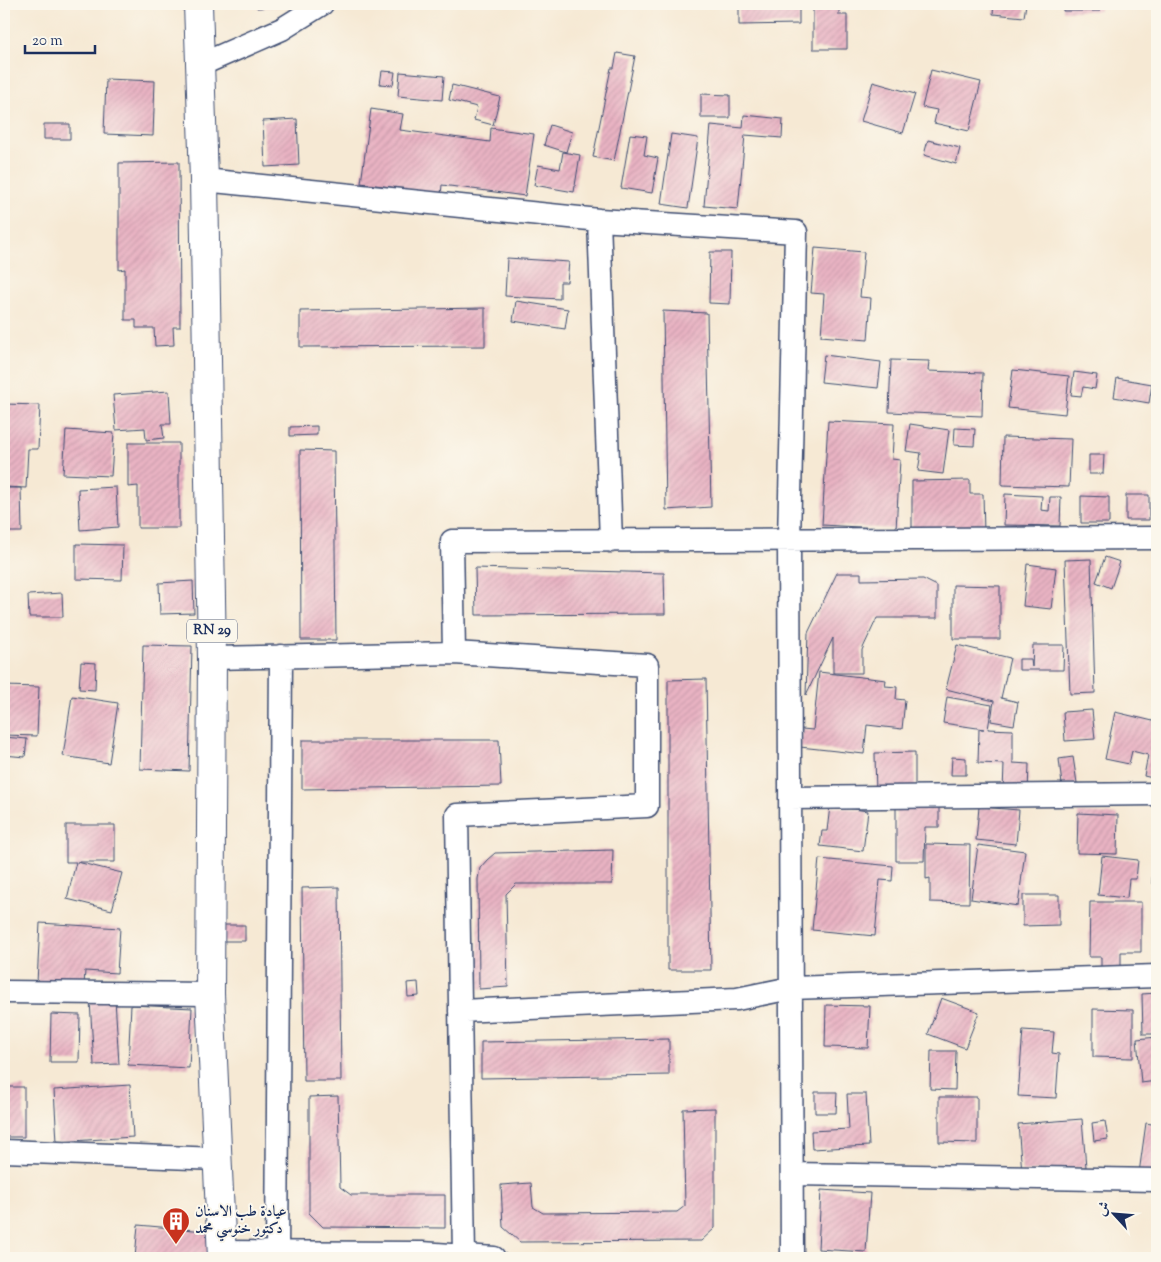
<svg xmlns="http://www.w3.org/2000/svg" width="1161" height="1262" font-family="'Sorts Mill Goudy',Amiri,serif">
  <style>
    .building { fill: url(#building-hatch) }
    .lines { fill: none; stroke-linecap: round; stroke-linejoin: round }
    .minor-casing { stroke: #3c4b70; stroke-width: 25 }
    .major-casing { stroke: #3c4b70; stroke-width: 30 }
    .minor { stroke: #fff; stroke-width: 22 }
    .major { stroke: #fff; stroke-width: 28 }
    .labels { text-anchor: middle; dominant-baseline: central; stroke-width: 4; stroke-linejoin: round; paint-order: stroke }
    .shield { fill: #fbf7ec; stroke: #5e6b89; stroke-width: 1 }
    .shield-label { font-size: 14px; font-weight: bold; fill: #1b2f5e }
    .poi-label { font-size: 15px; font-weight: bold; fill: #1b2f5e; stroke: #fbf7ec; text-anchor: start }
  </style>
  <defs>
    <pattern id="building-hatch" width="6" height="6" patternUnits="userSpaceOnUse" patternTransform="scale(1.25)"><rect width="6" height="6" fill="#e9b3c3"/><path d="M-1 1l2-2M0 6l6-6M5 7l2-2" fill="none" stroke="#c79aaa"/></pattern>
  </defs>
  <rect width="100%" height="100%" fill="#fbf7ec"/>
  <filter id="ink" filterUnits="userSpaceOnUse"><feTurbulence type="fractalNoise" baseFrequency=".02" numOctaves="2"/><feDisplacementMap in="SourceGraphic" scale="10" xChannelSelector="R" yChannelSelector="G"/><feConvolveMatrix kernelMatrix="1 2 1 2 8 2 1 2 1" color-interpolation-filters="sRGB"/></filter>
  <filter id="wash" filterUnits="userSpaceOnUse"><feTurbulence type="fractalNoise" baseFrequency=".0096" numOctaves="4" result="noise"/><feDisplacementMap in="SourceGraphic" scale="20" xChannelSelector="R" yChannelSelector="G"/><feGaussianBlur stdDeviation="1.12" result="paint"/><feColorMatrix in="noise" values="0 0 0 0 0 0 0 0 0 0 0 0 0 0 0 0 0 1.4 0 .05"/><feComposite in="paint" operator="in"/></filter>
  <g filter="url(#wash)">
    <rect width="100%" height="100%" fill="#f6e9d4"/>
    <g id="blocks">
      <path class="building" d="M256,4h46v1l-45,3z
        M739,4h60v20l-60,1z
        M813,4h26v11h8v34h-34z
        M994,4h32l-2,13 -31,-3z
        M1063,4h37v7h-37z
        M617,53l18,3 -21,105 -21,-4 18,-89h3z
        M931,70l50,12 -12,49 -35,-8 3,-13 -15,-3z
        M382,71l13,1 -2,13 -13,-1z
        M400,72l44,4 -2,24 -44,-4z
        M106,79l49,2 -2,55 -49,-2z
        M873,82l42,12 -12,39 -42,-12z
        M452,85l48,12 -7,28 -19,-5 3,-13 -28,-7z
        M701,94l29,1v23h-29z
        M371,109l32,5 -3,16 90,12 1,-14 43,6 -9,62 -83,-11 -1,9 -80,-11z
        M744,115l39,4 -1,19 -37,-3 -7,74 -34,-3 7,-81 32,3z
        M297,119l2,46 -34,2 -2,-46z
        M44,124h26v15h-26z
        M550,125l22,7 -6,20 -22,-7z
        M630,134l17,2 -3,19 14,3 -6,35 -31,-5z
        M671,134l27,4 -10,70 -27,-4z
        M928,140l32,8 -4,16 -32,-9z
        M563,152l17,3 -6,37 -40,-7 4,-20 22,4z
        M179,162l1,165h-7l1,18 -19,1 -1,-18h-18v-8h-11v-51l-6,1v-107z
        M815,248l49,4 -4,45 11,1 -3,42 -47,-4 3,-42 -13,-1z
        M710,252h21l-1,52 -21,-1z
        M507,258l62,4 -2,20h-7v17l-55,-3z
        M516,301l52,8 -3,20 -52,-8z
        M485,308v38l-185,1v-36z
        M663,311l44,2 4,194 -45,3z
        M824,355l57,7 -3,26 -57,-6z
        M891,360l38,1 -1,10 55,2 -1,43 -93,-4z
        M1013,370l56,6 -4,38 -57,-6z
        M1074,372l23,3 -2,14 -12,-2 -2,9 -10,-1z
        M1117,378l35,6 -3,19 -35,-6z
        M169,391l2,33h-9l2,14 -18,2 -1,-12 -29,2 -3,-35z
        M4,404l36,1 -2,44h-10l-2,39 -22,-1z
        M828,421l66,3 -2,35 8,1 -4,69 -74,-4z
        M910,424l39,6 -6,44 -25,-3 3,-18 -15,-2z
        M317,426v9l-27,1v-9z
        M955,428l20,1 -1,17 -20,-1z
        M66,430l48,3 -3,43 -48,-2z
        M1003,437l68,2 -2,48 -67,-2z
        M128,443h51v85h-41v-42l-10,1z
        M300,450l34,1 2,189h-35z
        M1089,455h15l-1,19h-14z
        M970,480v14h13l1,39h-72v-52z
        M116,487l2,40 -38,3 -2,-41z
        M4,488h17l1,44h-18z
        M1005,494l37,2 -1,14 8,1 1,-14h11l-1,29 -56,-1z
        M1126,495h23v25h-23z
        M1081,496l28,1v26h-28z
        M76,544l47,1 -1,35 -46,-1z
        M1105,557l15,5 -9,26 -15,-6z
        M1155,558h2v37h-3z
        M1091,559l4,134 -25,1 -5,-134z
        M1027,564l29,4 -5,41 -28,-3z
        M475,568l189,5 1,41 -189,1z
        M837,573h24v7l62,-1 14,7v32h-60l-15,32v23h-29v-35l-27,57 2,-62z
        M193,581l1,32 -34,1 -1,-31z
        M953,585l47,1v53h-47z
        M62,593l1,24h-34l-1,-22z
        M143,645l49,1 -3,125 -49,-2z
        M957,645l53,13 -9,40 17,4 -4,23 -23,-4 3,-20 -48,-12z
        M1033,645h31l-1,25h-44v-11h12l1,8z
        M81,662l15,1 -1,27 -16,-1z
        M819,672l67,8 -1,6 12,1 -1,12 9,1 -3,29 -35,-4 -3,29 -64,-7 2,-18 11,1z
        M706,679l5,291h-43v-290z
        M4,686l35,1 -2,49 -33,-1z
        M72,696l46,7 -9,60 -46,-7z
        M947,697l45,8 -4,24 25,1v33l16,1 -1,29 -25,-1 1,-28 -26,-1 1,-34h5l-41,-6z
        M1092,710l3,29 -30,2 -2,-29z
        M1115,712l42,10v57l-13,-3 4,-21 -16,-4 -3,13 -24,-5z
        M4,737l23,2 -2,18 -21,-2z
        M302,740h197l2,46 -199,3z
        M915,752v41l-39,1 -1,-41z
        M952,757l14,1v17h-15z
        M1073,757l4,26 -15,2 -3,-26z
        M830,806l38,5 -5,40 -43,-5 2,-15h5z
        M896,807h43v20h-14l-1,34h-28z
        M979,807l40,3 -3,34 -40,-4z
        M1078,813l40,2 -1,39 -40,-1z
        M66,825h49v37h-38l45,11 -10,37 -45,-11 9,-37h-10z
        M1154,843h3v40h-5z
        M926,844l44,1 -1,58 -39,-1v-24l-4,1z
        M978,845l47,6 -7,55 -47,-7z
        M613,850l-1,34h-96l-10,10 2,93 -29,2 -1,-110 2,-11 7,-8 8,-7z
        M1102,856l36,4 -2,19h-7l-2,19 -29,-3z
        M819,859l74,7 -1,15 -12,-1 -5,56 -63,-6z
        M339,887l2,194h-37l-2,-193z
        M1023,895h36v30l-36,1z
        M1090,902h51v50h-20v18h-20v-13h-12z
        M40,923l80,5 -3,45 -32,-2 -1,14 -47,-2z
        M216,925h29v16h-29z
        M418,982l1,14 -11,1 -1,-14z
        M1157,993v41h-14l-1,-40z
        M941,998l38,14 -14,36 -37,-14z
        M115,999l4,65 -25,1 -4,-64z
        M131,1005l61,3 -3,60 -61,-3z
        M826,1005l44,1 -2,42 -43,-1z
        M1093,1009l40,1v48l-40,-1z
        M51,1014l29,1 -1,47h-29z
        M1023,1030l31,2 -2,21 7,1 -3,44 -38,-2z
        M1157,1037v44l-16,2 -4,-44z
        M669,1039v36l-188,3v-36z
        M931,1051h25l-1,39 -25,-1z
        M130,1085l3,52 -76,5 -3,-52z
        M4,1087h20v50h-20z
        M815,1092h22l-1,21h-21z
        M847,1094h19l3,52 -57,3 -1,-18 38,-2z
        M338,1096l2,91 11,8h94v33l-122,-1 -14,-14v-116z
        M939,1097h38v46l-38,-1z
        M715,1108v120l-14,13 -181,1 -17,-15 -2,-42 30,-2 2,24 10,6 134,-1 8,-6 -2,-97z
        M1082,1119l4,48 -64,5 -4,-48z
        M1105,1121l3,18 -14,2 -2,-18z
        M1146,1123l11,2v50l-18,-2z
        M821,1190l49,3 -4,59 -48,-3z
        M138,1225l78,7 -3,26h-78z"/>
    </g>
  </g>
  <g filter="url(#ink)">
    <use href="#blocks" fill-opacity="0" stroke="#3c4b70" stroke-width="1"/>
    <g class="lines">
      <g class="minor-casing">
        <path id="minor" d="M200,65l82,-36 40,-25
          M204,180l395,40 197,12 -7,309 3,717
          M599,220l12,321
          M454,653l193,12v141l-190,9 7,441
          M212,658l242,-5 -2,-112 705,-3
          M790,798l367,-4
          M4,992l206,2
          M460,1011l277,-12 54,-11 366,-12
          M4,1151l215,8
          M792,1174l365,6
          M222,1252l200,1 72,5
          M277,1258l4,-602"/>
      </g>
      <g class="major-casing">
        <path id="major" d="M198,4l6,176 8,478 -2,336 12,264"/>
      </g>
      <use href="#minor" class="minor"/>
      <use href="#major" class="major"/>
    </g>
  </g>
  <defs>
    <g id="building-pin" transform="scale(1.4375)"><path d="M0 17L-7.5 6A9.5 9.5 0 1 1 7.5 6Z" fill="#c8321e" stroke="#fbf7ec"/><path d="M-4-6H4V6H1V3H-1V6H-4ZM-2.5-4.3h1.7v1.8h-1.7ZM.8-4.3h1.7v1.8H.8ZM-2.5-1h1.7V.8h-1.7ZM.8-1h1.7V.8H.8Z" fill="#fff"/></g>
  </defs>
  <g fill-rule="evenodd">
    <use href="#building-pin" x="176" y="1221"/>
  </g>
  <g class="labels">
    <rect class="shield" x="187" y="619.5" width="50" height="23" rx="4"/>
    <g class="shield-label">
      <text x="212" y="631">RN 29</text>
    </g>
    <g class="poi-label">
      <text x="195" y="1212">عيادة طب الاسنان<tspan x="195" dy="17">دكتور خنوسي محمد</tspan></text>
    </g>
  </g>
  <rect width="1161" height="1262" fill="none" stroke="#fbf7ec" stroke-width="20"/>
  <g transform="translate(1114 1214) rotate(296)" stroke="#fbf7ec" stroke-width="4" paint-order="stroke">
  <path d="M0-4L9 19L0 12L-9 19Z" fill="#1b2f5e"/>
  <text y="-8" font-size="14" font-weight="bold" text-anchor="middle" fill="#1b2f5e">ش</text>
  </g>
  <path d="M25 45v8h70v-8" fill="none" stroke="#1b2f5e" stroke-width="2.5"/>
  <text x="32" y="45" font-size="15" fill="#1b2f5e" stroke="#fbf7ec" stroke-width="4" paint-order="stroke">20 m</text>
</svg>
